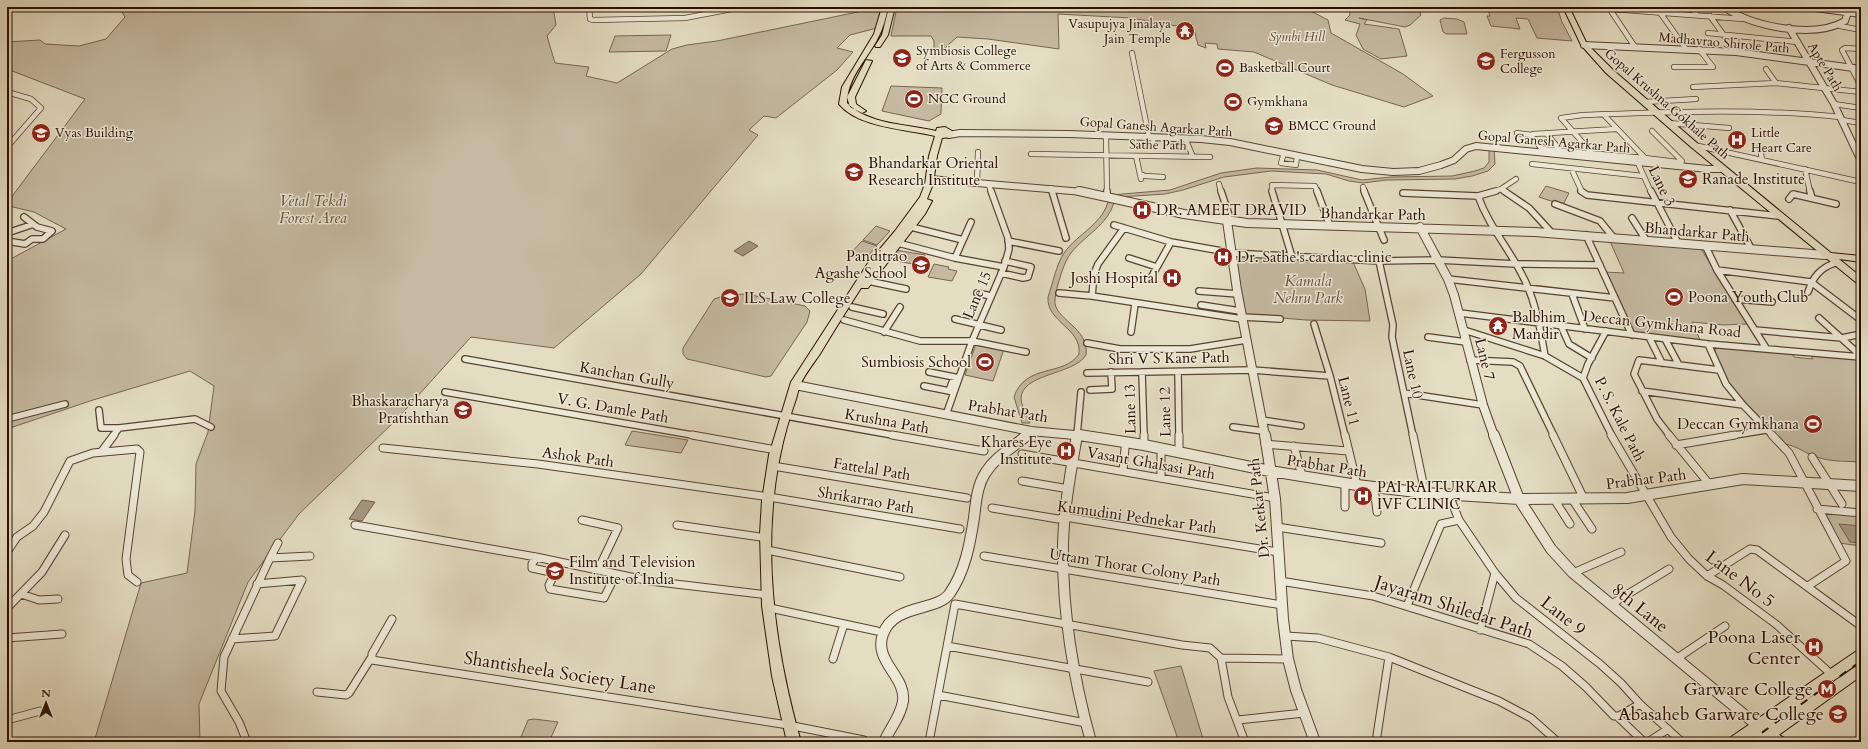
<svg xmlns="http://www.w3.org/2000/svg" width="1868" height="749" font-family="Cardo,serif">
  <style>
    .green { fill: #c5baa1; stroke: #786450 }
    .water { fill: #a59780; stroke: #74604d }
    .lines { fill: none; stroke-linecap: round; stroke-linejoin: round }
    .minor-far2-casing { stroke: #594230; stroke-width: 6 }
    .minor-far1-casing { stroke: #594230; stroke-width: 8 }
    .minor-casing { stroke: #594230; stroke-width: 9 }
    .tertiary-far2-casing { stroke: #594230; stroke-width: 8 }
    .tertiary-far1-casing { stroke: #594230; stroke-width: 10 }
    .tertiary-casing { stroke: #594230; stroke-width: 12 }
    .secondary-casing { stroke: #2b0e00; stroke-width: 13 }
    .primary-casing { stroke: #2b0e00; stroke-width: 2 }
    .minor-far2 { stroke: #ede9d7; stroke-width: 4.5 }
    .minor-far1 { stroke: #ede9d7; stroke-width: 5.5 }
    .minor { stroke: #ede9d7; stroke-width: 7 }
    .tertiary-far2 { stroke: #ede9d7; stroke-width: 6 }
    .tertiary-far1 { stroke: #ede9d7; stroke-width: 8 }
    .tertiary { stroke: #ede9d7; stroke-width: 10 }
    .secondary { stroke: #ede9d7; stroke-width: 11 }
    .primary { fill: #e4ddc2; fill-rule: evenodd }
    .rail { stroke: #2b0e00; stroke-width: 2; stroke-dasharray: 8 8; stroke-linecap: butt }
    .labels { text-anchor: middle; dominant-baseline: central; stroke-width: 3; stroke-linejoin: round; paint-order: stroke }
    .far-poi-label { font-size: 13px; fill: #2b0e00; stroke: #ede9d7; text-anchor: start }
    .far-park-label { font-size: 13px; font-style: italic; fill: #614a38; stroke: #ede9d7 }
    .far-street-label { font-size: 13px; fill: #2b0e00; stroke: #ede9d7 }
    .poi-label { font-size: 15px; fill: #2b0e00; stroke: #ede9d7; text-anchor: start }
    .street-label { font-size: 15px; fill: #2b0e00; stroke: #ede9d7 }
    .park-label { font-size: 15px; font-style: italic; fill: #614a38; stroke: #ede9d7 }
    .near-street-label { font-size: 18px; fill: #2b0e00; stroke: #ede9d7 }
    .near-poi-label { font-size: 18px; fill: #2b0e00; stroke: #ede9d7; text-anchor: end }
  </style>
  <rect width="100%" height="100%" fill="#e4ddc2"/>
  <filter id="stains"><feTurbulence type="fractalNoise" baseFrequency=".005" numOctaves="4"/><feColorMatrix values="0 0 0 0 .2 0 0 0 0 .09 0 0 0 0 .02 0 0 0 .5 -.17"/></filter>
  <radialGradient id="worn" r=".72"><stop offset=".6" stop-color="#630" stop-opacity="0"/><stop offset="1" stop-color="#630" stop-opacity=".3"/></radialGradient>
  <path class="green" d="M119,7h434l3,18 -9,11 8,27 34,4 -3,9 31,7 55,-34 15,-4 30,-4 165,-34 -5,21 -27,7 -13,13 16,4 -16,18 -61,48 -12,-2 -15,14 9,5 -117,139 -87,74 -83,-11 -75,83 -97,94 -51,68 -49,122 1,38h-106l47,-159 46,-10 8,-62 1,-47 12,-32 6,-46 -24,-15 -97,29 -86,29v-168l59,-32 -32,-17 -25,-6 4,-11 72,-96 -78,-30v-27l33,-2 5,4 34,2 27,-7 19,-22z
    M897,7h406l25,13 3,13 72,41 30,22 -29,11 -72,-22 -78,-33 -36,-3 -1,-5 -12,-1 1,5 -8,-3 -4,-16 -63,-11 -73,-4 1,35 -71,-10 -31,-2 -12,11 -11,1v-8l-3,-5h-40z
    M1349,7h69l3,8 -11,10 -5,2 -46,-9 8,2 -3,4 35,5 8,27 -26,3 -18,-10 -7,-14 4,-11 -15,-4 5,-5z
    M1487,7l36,2v-2h34l5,15 10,19 -35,-3 -9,-19 -12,-1 4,11 -29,-3 -4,-10h3z
    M1444,18l13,1 7,3 3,12h-20l-4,-2 -3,-12z
    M671,35l-5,16 -57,1 6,-16z
    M891,86l51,2 -1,26 -12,7 -47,-10z
    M1489,149h5l1,15 -7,7 -16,5 -17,3 -68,1 -24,3 -14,-2 -23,-7 -55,-3 -47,6 -41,13 -18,4 -46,3 -8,-2 59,-5 51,-17 36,-5 60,2 45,10 29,-3 61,-1 23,-5 9,-3 5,-6z
    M1546,186l23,7 -6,12 -24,-8z
    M1109,198l5,4c-6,23 -29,33 -43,51 -7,8 -15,35 -16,46 -3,20 35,28 31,56 -12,20 -65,18 -65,44 1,8 6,17 9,24h-8l-8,-26c11,-34 50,-20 65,-43 3,-26 -33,-32 -31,-57 5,-14 8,-32 16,-44 14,-20 40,-29 45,-55z
    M876,226l14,5 -13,14 -14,-5z
    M1609,239l91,8 47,77 -24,1 -31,-3 9,20 -68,-8 -29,-62 20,1z
    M862,241l15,5 -13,14 -15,-5z
    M895,250l30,5 -5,10 -31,-5z
    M1233,255l120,7 12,27 5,32 -64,-1 -62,-5z
    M934,264l15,3 -1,2 9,2 -5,10 -24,-4z
    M746,294l59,12 5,5 -3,11 -36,54 -5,1 -79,-18 -4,-5v-6l31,-49 13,-4z
    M976,344l28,5 -11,32 -28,-6z
    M1721,348l71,6 2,3 19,2 -2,-3 50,4v102c-13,-1 -28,0 -41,-4 -13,-3 -22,-12 -35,-14l-55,-58 -15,-33v-4z
    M632,431l56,9 -7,13 -56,-8z
    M1820,512l41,4v30l-22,-3z
    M1181,666l23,76h-25l-25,-71z
    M534,719l24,3 -9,20h-30l9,-22z"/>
  <path class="water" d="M749,241l9,5 -15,10 -9,-5z
    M362,500l13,2 -13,19 -13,-2z
    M1839,524l22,2v17l-11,-1z"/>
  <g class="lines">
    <g class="minor-far2-casing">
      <path id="minor-far2" d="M589,7l1,12 3,1 92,-2 57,-11
        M1656,7l30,42
        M1692,7l5,8
        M1710,16l26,36
        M1840,26l21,4
        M1708,33l90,9
        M1635,47l-24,-36 1,-2 131,10
        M1861,49l-16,-1 -3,2 19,36
        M1132,53l17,84
        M1674,67h39l-14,-18
        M1766,69l10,14
        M1693,87l83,-4 85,9
        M7,92l24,7 10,9 -34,39
        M1644,102l52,-3
        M1834,104l27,4
        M1604,115l41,43
        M1842,120l19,3
        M1668,123l61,5
        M1616,129l-83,5 -2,2 11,13 103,9 33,4 5,4
        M1652,131l30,30 -1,2
        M1517,133l15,2
        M1546,133l14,17
        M1106,135l1,57
        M1152,137l2,8
        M1185,138l8,19
        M1694,145l167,37
        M1760,147l2,13
        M1284,153l-3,10 15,2 1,-9
        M1592,153l-31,-35 22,-3c86,-3 171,-7 257,2
        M1031,154l179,3
        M1136,156l5,23
        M1637,161l14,31
        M1532,164l111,12
        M1571,168l11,24
        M1805,169l5,23
        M1140,174l5,2 18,1
        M977,184l1,-32
        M1219,184l2,8
        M989,185l2,7
        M1363,187l2,5
        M1051,188l1,4
        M1501,189l5,3
        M1272,192v-7l43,1 2,6
        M1492,192l9,-3 15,-10"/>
    </g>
    <g class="minor-far1-casing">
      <path id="minor-far1" d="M1052,191l14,47
        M1107,191v5
        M1221,191l8,24 -2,6
        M1272,191l20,66
        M1317,191l13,35
        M1364,191l20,49
        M1504,191l25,17 23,25
        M1581,191l6,4 192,21
        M1651,191l27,52
        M1810,191l2,7
        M1403,193l75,3 18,-5
        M1478,196c10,28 28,49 42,75 15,26 20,56 25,85
        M1789,199l4,-5 43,10
        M1555,204l45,17 13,16
        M1730,210l22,40
        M1632,218l14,22
        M1114,225l57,17 62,11 146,8 59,-1 78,4 84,1
        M911,227l52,13
        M7,233l24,-8
        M1586,235l46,100
        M7,241l18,3 7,-5h11l9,-8 -15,-4 -13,-10
        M1008,241l51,10
        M898,243l57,15 49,9
        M1705,245l12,25 49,78
        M955,258l16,-36
        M1129,258l28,9
        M1379,261l14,64 -1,12 21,99
        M1717,270l94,12
        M1001,273l22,5 5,-1 3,-10 -26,-6
        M1152,276l19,-34
        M1448,279l167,19
        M868,281l38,8
        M1811,282l50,38
        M1199,291l39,3
        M1808,292c5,-15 12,-24 27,-29
        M977,293l14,3
        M1059,293l33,3 150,23
        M1572,294l13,35
        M1092,296l2,-22 4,-10 26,-36
        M1735,299l37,3
        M1201,305l39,6
        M852,307l31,7
        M1460,313l248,31 153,13
        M1241,317l39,2
        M1819,318l42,38
        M955,319l46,11
        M844,320l76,21h52l54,11
        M1314,324l16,52 15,60
        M1561,326l8,18 23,14
        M1464,330l81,26 38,22
        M1755,330l87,8 19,-4
        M1606,331l-18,33 -5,14 29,58
        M884,332l16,-25
        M1131,332l4,-28
        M1428,337l38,5
        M1649,337l13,26
        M1665,339l14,26
        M1087,343l33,6h70l56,-9
        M1708,344l18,40 17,21 30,31
        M465,359l433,77
        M1470,360l43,2 7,4 34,70
        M929,372l30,6
        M1142,372l2,64
        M1178,372l1,64
        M1087,373l165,-3 78,6
        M924,386l30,6
        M1090,390l22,-1 -1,-17
        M949,391l5,-14
        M1642,391l101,14
        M445,392l253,44
        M1404,393l79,12
        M99,410l2,18h18
        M946,415l26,-74 32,-74 5,-18 -1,-11 -17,-47
        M7,419l58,-15
        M1261,420l40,6
        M1233,427l30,4
        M1077,435l4,-43
        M113,436l6,-8 76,-9 16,8
        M1670,436l-13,-17 -23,-45 5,-14 80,10
        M1729,436l37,-6"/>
    </g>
    <g class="minor-casing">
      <path id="minor" d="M692,435l84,15
        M892,435l92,16
        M1144,435v10
        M1179,435v16
        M1345,435l12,50
        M1413,435l12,58
        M1553,435l31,64
        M1611,435l60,102 18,22 18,17 16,9 54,40 54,49
        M1669,435l41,50
        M1772,435l17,18 57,108 -38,25
        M1265,444l83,7
        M1676,445l59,-10
        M1294,446l8,30
        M383,448l155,16 231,33 191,32
        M102,451l12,-16
        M1022,454l253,44
        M1161,454v23
        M1812,457l30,47
        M773,466l194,32
        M1123,471l2,-23
        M1022,481l47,8
        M1345,483v24
        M1374,487l3,25
        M1449,495l10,25 36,53 21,25 84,66 21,19 19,21 42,38
        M1554,499l16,25
        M1572,499l20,30
        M992,508l66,11 7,-2 213,35
        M1817,509l44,4
        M582,520l36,8 -20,42
        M355,525l181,32 114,24 118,14
        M677,525l90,13
        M1277,527l104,16
        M767,550l133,27
        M7,552l10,-15 16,-11 11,-14 26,-51 23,-8 44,-4 3,3 -14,107 2,16 9,7
        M984,556l298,49
        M536,557l-4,7v4l23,5 -6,12 1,4 54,9 12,-24
        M270,558l8,-15
        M1573,573l48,-21
        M1707,576l43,-27 7,1 104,76
        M1280,581l93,15 156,48 33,22 24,21 28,29h5l21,-12
        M21,594l18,6 19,-1
        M1610,605l59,-36
        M1407,606l34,-82 18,-4
        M7,608l35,-36 23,-37
        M770,608l107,23
        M392,619l-20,35v6l416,65 76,15
        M1480,630l15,-57
        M1286,636l32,2 71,19 110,44 32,17 27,24
        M7,638l55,-4
        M232,639l43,-3 27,-56 -45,4
        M947,646l201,36
        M1221,658l67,1
        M833,659l11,-35
        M1676,659l49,-33
        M317,692l29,3 3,-2 22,-35
        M938,695l148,28
        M1618,717l26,25
        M7,720l33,-9
        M1238,720l66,-7
        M247,742l-8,-20 -18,-31 3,-34 46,-99 40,-2
        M929,742l26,-138 227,41 28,3 11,10 7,39 17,45
        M1376,742l13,-85
        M1648,742l20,-13"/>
    </g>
    <g class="tertiary-far2-casing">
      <path id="tertiary-far2" d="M741,7h3
        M1724,7c29,20 90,32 121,14l3,-9
        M1807,7l54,7
        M1789,28l45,76 27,57
        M1584,45l152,7 125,17
        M949,135l11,-2 109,1 132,5 29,3 132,27 31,3 26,-1 22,-6 13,-5 12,-11 10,-3 232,23h15
        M930,179l153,13"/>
    </g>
    <g class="tertiary-far1-casing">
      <path id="tertiary-far1" d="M1079,191l105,23 63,9 288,9 290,23
        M1227,221l10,69 28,146
        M1420,227l28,52 6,16 29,110 11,31
        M795,385l236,46 54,5
        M1026,436l5,-5"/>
    </g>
    <g class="tertiary-casing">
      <path id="tertiary" d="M1077,435c-6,36 -13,72 -14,109 -1,67 10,133 28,198
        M1079,435l65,10 126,26 87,14 68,8 94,6 108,-1 116,-19 118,7
        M1265,435l10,64 8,120 5,40 8,31 19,52
        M1494,435l25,64 32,50 22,24 185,153
        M884,742c6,-14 17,-26 19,-41 3,-25 -30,-40 -20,-67 11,-31 55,-22 67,-41 15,-22 20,-49 24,-75 2,-16 3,-33 12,-46 10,-16 27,-24 41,-37"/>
    </g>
    <g class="secondary-casing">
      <path id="secondary" d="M1765,732l15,10"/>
    </g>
    <g class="primary-casing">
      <path id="primary" d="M882,7h6c-2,11 -5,22 -11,33 -11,20 -30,39 -30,63 22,22 60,21 89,28l1,-3 8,-1 9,5 -2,5 -10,1 -5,18 -4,28 -6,15 5,2 -7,13 -57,74h-7c-14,22 -28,44 -41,66 -7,10 -15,20 -20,31 -2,5 -3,12 -5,17 -39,109 -25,231 6,340h-14l-15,-66 -10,-70 -2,-72 2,-34 7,-45 22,-73 77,-119 27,-32 25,-34 5,-13 4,-28 6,-20c-29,-7 -76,-8 -96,-32l3,-17 32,-53z
        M889,7h6l-7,28 -8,12h-4l-1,-1 7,-11z
        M1563,7h6l18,37 25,25 85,74 134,110 30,3v6l-22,-3 22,18v8l-3,-1 -32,-26 -4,-1 -1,-3 -130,-107 -85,-74 -25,-28z
        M866,60l6,1 -17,36 1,7 10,7 -4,2 -12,-6 -3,-10z
        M1861,648v13l-56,40 56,-38v13l-92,66h-18l2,-4 -6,4h-18l2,-5z"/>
    </g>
    <use href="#minor-far2" class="minor-far2"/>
    <use href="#minor-far1" class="minor-far1"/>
    <use href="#minor" class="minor"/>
    <use href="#tertiary-far2" class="tertiary-far2"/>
    <use href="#tertiary-far1" class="tertiary-far1"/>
    <use href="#tertiary" class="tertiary"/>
    <use href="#secondary" class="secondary"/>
    <use href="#primary" class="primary"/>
    <path class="rail" d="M1749,742l112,-81"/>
  </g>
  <defs>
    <g id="temple-disc" transform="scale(1)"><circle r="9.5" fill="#8f2418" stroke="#ede9d7"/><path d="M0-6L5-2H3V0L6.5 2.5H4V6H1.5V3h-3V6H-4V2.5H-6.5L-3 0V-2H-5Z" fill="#fff"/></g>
    <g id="university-disc" transform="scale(1)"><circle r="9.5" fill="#8f2418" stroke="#ede9d7"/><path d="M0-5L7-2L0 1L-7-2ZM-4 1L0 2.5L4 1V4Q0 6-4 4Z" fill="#fff"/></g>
    <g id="stadium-disc" transform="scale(1)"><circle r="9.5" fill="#8f2418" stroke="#ede9d7"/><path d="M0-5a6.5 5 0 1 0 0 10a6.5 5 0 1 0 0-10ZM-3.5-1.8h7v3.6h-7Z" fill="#fff"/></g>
    <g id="hospital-disc" transform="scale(1)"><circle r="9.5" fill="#8f2418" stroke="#ede9d7"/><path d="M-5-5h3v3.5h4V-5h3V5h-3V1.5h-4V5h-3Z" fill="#fff"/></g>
    <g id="school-disc" transform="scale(1)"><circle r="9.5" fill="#8f2418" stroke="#ede9d7"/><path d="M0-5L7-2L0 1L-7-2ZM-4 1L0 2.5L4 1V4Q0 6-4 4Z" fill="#fff"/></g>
    <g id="metro-disc" transform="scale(1)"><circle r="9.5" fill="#8f2418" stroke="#ede9d7"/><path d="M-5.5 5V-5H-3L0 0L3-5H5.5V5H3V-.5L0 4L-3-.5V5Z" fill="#fff"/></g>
  </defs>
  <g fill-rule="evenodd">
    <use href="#temple-disc" x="1185" y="31"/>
    <use href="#university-disc" x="902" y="58"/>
    <use href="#university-disc" x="1486" y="61"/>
    <use href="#stadium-disc" x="1225" y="68"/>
    <use href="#stadium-disc" x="914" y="99"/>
    <use href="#stadium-disc" x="1233" y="102"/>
    <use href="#university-disc" x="1274" y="126"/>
    <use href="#university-disc" x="41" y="133"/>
    <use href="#hospital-disc" x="1737" y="140"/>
    <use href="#university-disc" x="854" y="172"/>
    <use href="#university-disc" x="1688" y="179"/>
    <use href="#hospital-disc" x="1142" y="210"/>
    <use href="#hospital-disc" x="1223" y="257"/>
    <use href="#school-disc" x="921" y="265"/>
    <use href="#hospital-disc" x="1172" y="278"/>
    <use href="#stadium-disc" x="1674" y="297"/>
    <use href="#university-disc" x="730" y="298"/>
    <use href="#temple-disc" x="1498" y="326"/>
    <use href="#stadium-disc" x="985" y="362"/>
    <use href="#school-disc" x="463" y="410"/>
    <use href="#stadium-disc" x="1813" y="424"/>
    <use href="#hospital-disc" x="1066" y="451"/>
    <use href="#hospital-disc" x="1363" y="496"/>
    <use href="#university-disc" x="555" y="571"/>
    <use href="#hospital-disc" x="1814" y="647"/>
    <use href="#metro-disc" x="1827" y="689"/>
    <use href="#university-disc" x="1838" y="714"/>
  </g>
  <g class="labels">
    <g class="far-poi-label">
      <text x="1171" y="24" text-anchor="end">Vasupujya Jinalaya<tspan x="1171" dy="15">Jain Temple</tspan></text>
      <text x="916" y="51">Symbiosis College<tspan x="916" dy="15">of Arts &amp; Commerce</tspan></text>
      <text x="1500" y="54">Fergusson<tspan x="1500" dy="15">College</tspan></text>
      <text x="1239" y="68">Basketball Court</text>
      <text x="928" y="99">NCC Ground</text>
      <text x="1247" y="102">Gymkhana</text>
      <text x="1288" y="126">BMCC Ground</text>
      <text x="55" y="133">Vyas Building</text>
      <text x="1751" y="133">Little<tspan x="1751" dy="15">Heart Care</tspan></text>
    </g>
    <g class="far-park-label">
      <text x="1297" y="37">Symbi Hill</text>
    </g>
    <g class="far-street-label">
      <text transform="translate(1724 43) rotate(5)">Madhavrao Shirole Path</text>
      <text transform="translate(1825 67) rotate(59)">Apte Path</text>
      <text transform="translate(1667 104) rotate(41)">Gopal Krushna Gokhale Path</text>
      <text transform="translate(1156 127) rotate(4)">Gopal Ganesh Agarkar Path</text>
      <text transform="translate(1554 142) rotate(5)">Gopal Ganesh Agarkar Path</text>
      <text transform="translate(1158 145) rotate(1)">Sathe Path</text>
    </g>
    <g class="poi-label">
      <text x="868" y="163">Bhandarkar Oriental<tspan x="868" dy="17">Research Institute</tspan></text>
      <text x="1702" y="179">Ranade Institute</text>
      <text x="1156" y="210">DR. AMEET DRAVID</text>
      <text x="907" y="256" text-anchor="end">Panditrao<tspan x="907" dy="17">Agashe School</tspan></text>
      <text x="1237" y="257">Dr. Sathe's cardiac clinic</text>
      <text x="1158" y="278" text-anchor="end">Joshi Hospital</text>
      <text x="1688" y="297">Poona Youth Club</text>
      <text x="744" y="298">ILS Law College</text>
      <text x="1512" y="317">Balbhim<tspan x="1512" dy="17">Mandir</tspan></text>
      <text x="971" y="362" text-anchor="end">Sumbiosis School</text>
      <text x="449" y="401" text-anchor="end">Bhaskaracharya<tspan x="449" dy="17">Pratishthan</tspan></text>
      <text x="1799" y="424" text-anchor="end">Deccan Gymkhana</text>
      <text x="1052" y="442" text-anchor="end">Khares Eye<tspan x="1052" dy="17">Institute</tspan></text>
      <text x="1377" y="487">PAI RAITURKAR<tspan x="1377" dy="17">IVF CLINIC</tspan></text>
      <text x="569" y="562">Film and Television<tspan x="569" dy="17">Institute of India</tspan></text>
    </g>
    <g class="street-label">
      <text transform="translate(1662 186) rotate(64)">Lane 3</text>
      <text transform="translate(1373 214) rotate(1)">Bhandarkar Path</text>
      <text transform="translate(1697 232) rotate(5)">Bhandarkar Path</text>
      <text transform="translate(977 295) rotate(-67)">Lane 15</text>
      <text transform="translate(1662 324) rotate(6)">Deccan Gymkhana Road</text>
      <text transform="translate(1169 358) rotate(-1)">Shri V S Kane Path</text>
      <text transform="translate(1485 359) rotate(76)">Lane 7</text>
      <text transform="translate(1413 374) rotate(78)">Lane 10</text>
      <text transform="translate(627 375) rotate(10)">Kanchan Gully</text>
      <text transform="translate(1349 401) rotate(76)">Lane 11</text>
      <text transform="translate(613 408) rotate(10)">V. G. Damle Path</text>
      <text transform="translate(1130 409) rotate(-91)">Lane 13</text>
      <text transform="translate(1008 411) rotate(9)">Prabhat Path</text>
      <text transform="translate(1165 412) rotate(-91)">Lane 12</text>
      <text transform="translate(1620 419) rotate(63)">P. S. Kale Path</text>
      <text transform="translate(887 421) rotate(10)">Krushna Path</text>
      <text transform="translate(578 457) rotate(8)">Ashok Path</text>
      <text transform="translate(1151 463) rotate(10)">Vasant Ghalsasi Path</text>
      <text transform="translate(1327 466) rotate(9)">Prabhat Path</text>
      <text transform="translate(872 469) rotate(9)">Fattelal Path</text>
      <text transform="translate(1646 479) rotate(-7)">Prabhat Path</text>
      <text transform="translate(866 500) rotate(10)">Shrikarrao Path</text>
      <text transform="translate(1259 508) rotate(-96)">Dr. Ketkar Path</text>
      <text transform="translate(1137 517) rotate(8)">Kumudini Pednekar Path</text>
      <text transform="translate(1135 567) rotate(9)">Uttam Thorat Colony Path</text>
    </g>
    <g class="park-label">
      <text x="313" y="201">Vetal Tekdi<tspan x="313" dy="17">Forest Area</tspan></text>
      <text x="1308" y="281">Kamala<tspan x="1308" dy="17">Nehru Park</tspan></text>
    </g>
    <g class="near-street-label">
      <text transform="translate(1740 579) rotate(37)">Lane No 5</text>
      <text transform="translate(1454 607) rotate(18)">Jayaram Shiledar Path</text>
      <text transform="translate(1640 608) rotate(39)">8th Lane</text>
      <text transform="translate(1563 616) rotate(38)">Lane 9</text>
      <text transform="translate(560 673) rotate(9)">Shantisheela Society Lane</text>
    </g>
    <g class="near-poi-label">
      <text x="1800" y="637">Poona Laser<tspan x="1800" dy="21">Center</tspan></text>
      <text x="1813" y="689">Garware College</text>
      <text x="1824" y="714">Abasaheb Garware College</text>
    </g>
  </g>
  <rect width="1868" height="749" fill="none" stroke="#e4ddc2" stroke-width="24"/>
  <rect x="8" y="8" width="1852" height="733" fill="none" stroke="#2b0e00" stroke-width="2"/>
  <rect x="12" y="12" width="1844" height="725" fill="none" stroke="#2b0e00"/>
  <g transform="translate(46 703)" stroke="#ede9d7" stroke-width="3" paint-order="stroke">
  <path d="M0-3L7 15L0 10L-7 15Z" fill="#2b0e00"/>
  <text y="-6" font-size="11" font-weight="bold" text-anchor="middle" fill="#2b0e00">N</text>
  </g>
  <rect width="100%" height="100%" filter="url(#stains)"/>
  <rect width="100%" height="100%" fill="url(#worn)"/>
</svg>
